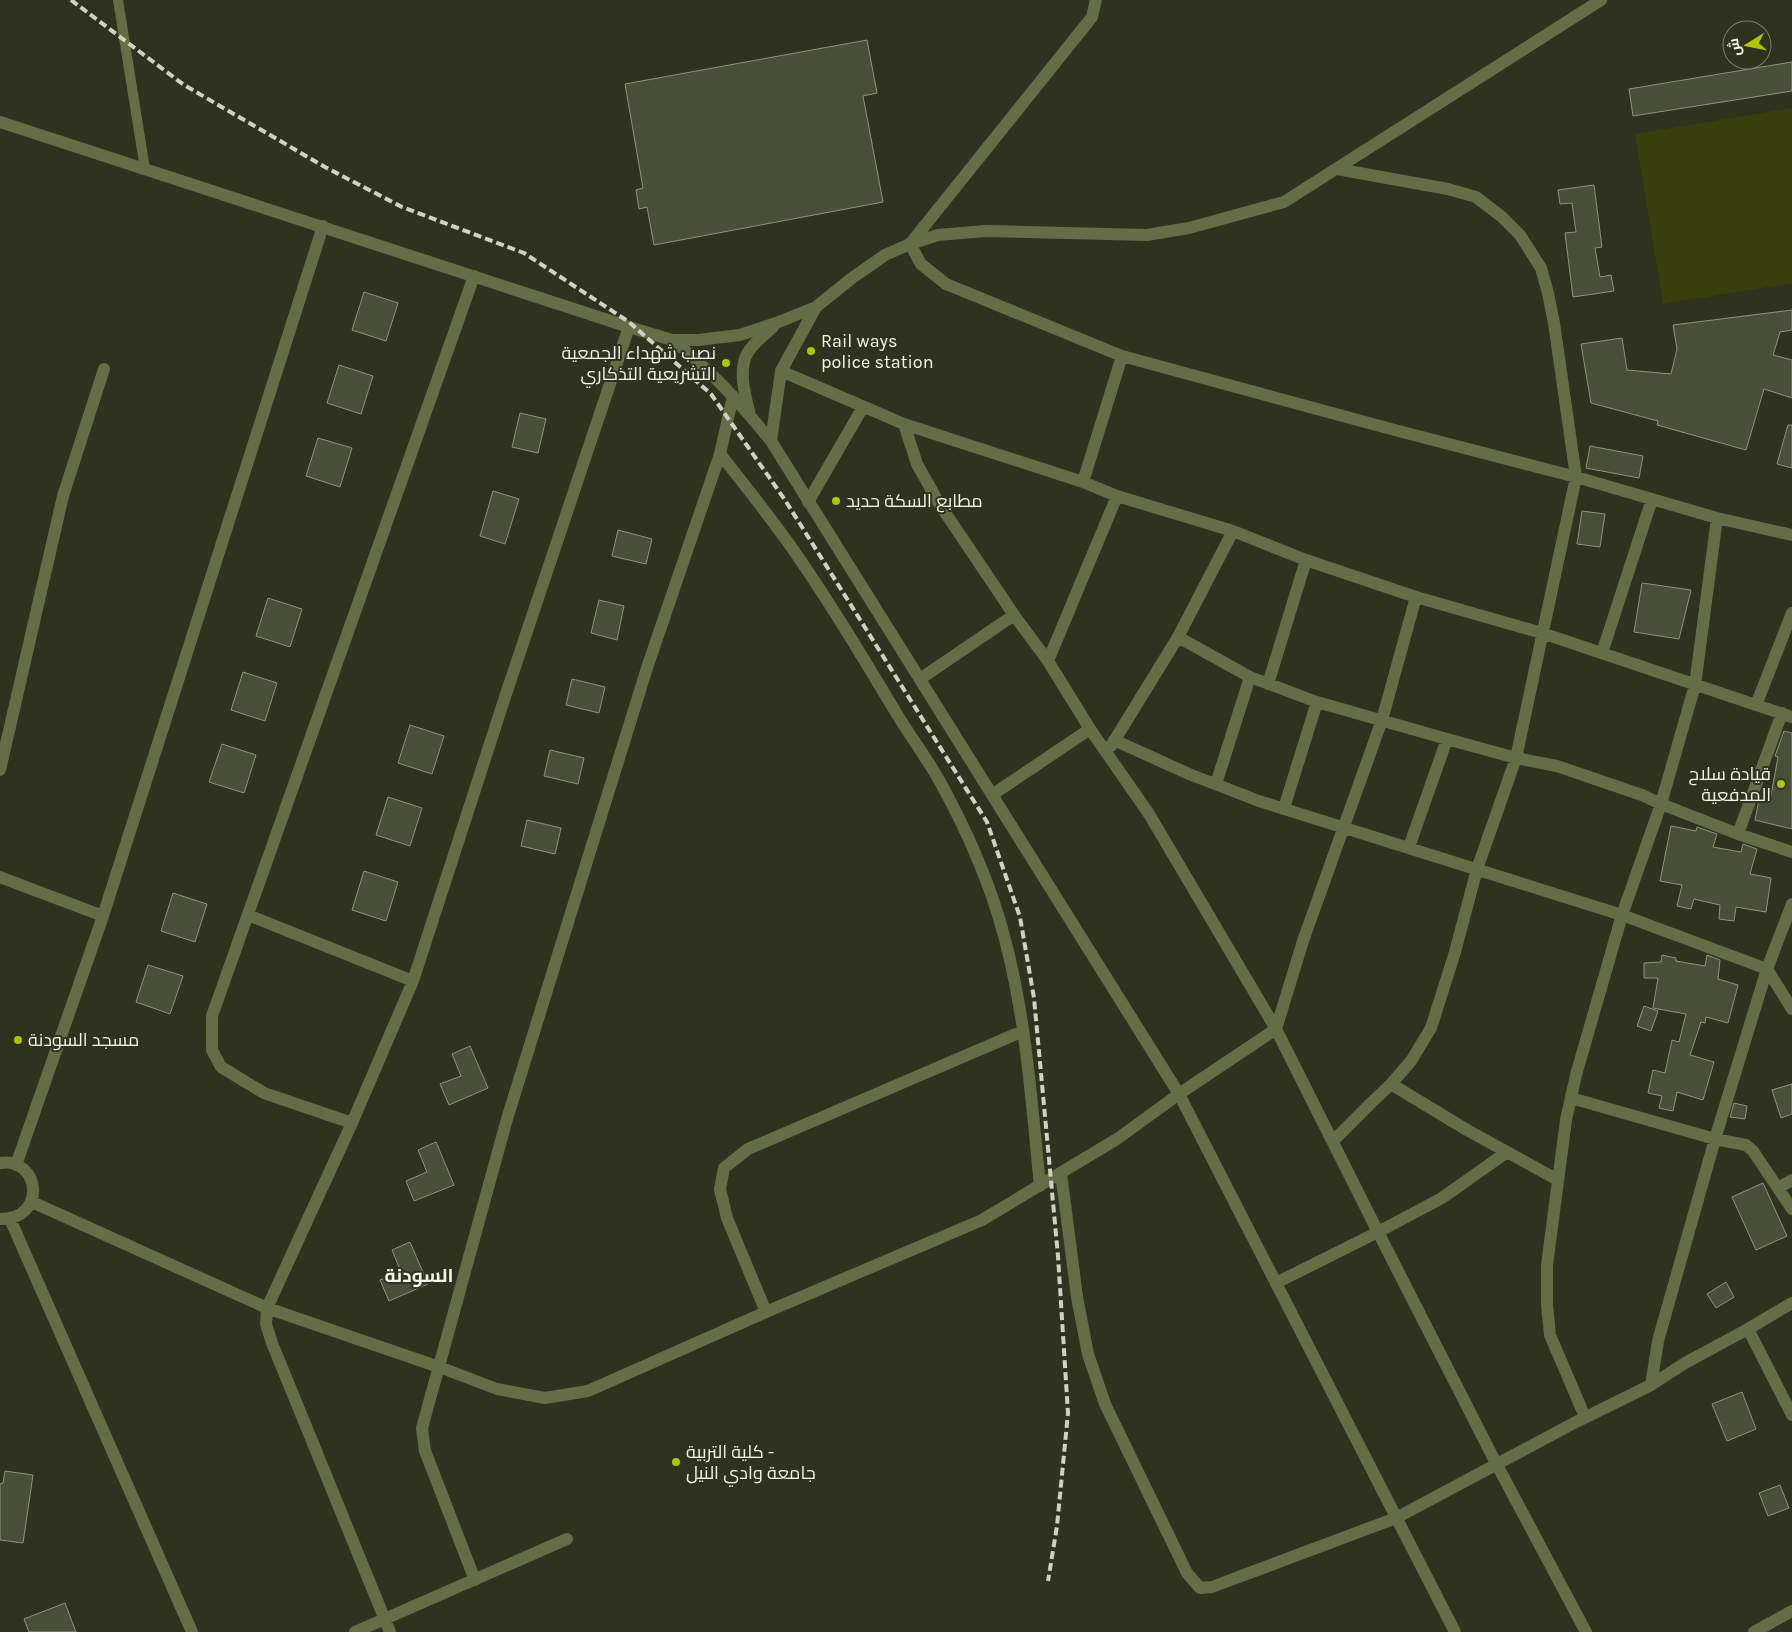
<svg xmlns="http://www.w3.org/2000/svg" width="1792" height="1632" font-family="Karla,Cairo,sans-serif">
  <style>
    .green { fill: #383f0d }
    .building { fill: #494e39; stroke: #8f947d }
    .lines { fill: none; stroke-linecap: round; stroke-linejoin: round }
    .service { stroke: #656d46; stroke-width: 10 }
    .minor { stroke: #656d46; stroke-width: 12 }
    .tertiary { stroke: #656d46; stroke-width: 12 }
    .rail { stroke: #ced1c3; stroke-width: 4; stroke-dasharray: 8 4; stroke-linecap: butt }
    .poi-dot { fill: #afc503; stroke: #2e321e; stroke-width: 2 }
    .labels { text-anchor: middle; dominant-baseline: central; stroke-width: 4; stroke-linejoin: round; paint-order: stroke }
    .poi-label { font-size: 18px; fill: #f2f5e8; stroke: #2e321e; text-anchor: start }
    .neighbourhood-label { font-size: 19px; font-weight: bold; fill: #f2f5e8; stroke: #2e321e }
  </style>
  <rect width="100%" height="100%" fill="#2e321e"/>
  <path class="green" d="M1792,108v175l-129,21 -28,-170z"/>
  <path class="building" d="M867,40l10,53 -14,3 20,106 -229,43 -7,-38 -8,2 -3,-19 7,-2 -18,-104z
    M1792,62v29l-159,25 -4,-27z
    M1594,185l8,62 -7,1 5,29 11,-2 3,16 -41,6 -8,-64 11,-1 -4,-29 -12,1 -2,-14z
    M364,292l34,11 -12,38 -34,-11z
    M1792,310v20l-12,2 -7,23 19,5v38l-28,-9 -18,61 -89,-25 1,-4 -67,-18 -10,-59 41,-6 5,32 44,4 6,-25 -4,-24z
    M339,365l34,11 -12,38 -34,-11z
    M520,413l26,6 -8,34 -26,-6z
    M1788,425h4v43l-15,-4z
    M318,438l34,10 -12,39 -34,-11z
    M1590,446l53,10 -4,22 -53,-10z
    M493,491l26,8 -14,45 -25,-8z
    M1582,511l23,3 -5,33 -23,-3z
    M618,530l34,9 -6,25 -34,-8z
    M1642,583l49,7 -12,49 -45,-7z
    M268,598l34,11 -12,38 -34,-11z
    M599,600l25,6 -7,34 -26,-7z
    M243,672l34,11 -12,38 -34,-11z
    M572,679l33,8 -6,26 -33,-8z
    M410,725l34,11 -12,38 -34,-11z
    M1784,731l8,2v96l-37,-9 4,-21 11,2 8,-44 -3,-1z
    M222,744l34,11 -12,38 -35,-11z
    M550,750l34,8 -6,26 -34,-8z
    M388,797l34,11 -12,38 -34,-11z
    M527,820l34,8 -6,26 -34,-8z
    M1671,826l25,5 1,-4 20,7 -4,13 28,5 2,-8 14,5 -7,25 21,4 -5,34 -30,-5 -2,14 -15,-2 1,-14 -26,-6 -3,10 -14,-3 5,-21 -22,-4z
    M364,871l34,11 -12,39 -34,-11z
    M173,893l34,11 -12,38 -34,-11z
    M1662,955l14,3v3l29,5 2,-11 13,5 -2,19 20,6 -10,38 -22,-6 -1,6 -4,-1 -11,33 24,7 -11,38 -26,-8 -4,19 -14,-3 3,-12 -14,-3 5,-23 12,3 7,-33 7,2 7,-28 -33,-6 5,-30h-14v-15l17,-1z
    M148,965l35,11 -13,38 -34,-12z
    M1644,1006l14,5 -7,20 -14,-5z
    M470,1046l18,42 -39,17 -9,-21 21,-8 -9,-22z
    M1792,1084v30l-11,4 -9,-28z
    M1734,1103l13,3 -2,13 -15,-2z
    M436,1142l18,43 -40,16 -8,-20 21,-9 -9,-22z
    M1763,1183l24,53 -31,14 -24,-53z
    M410,1242l18,42 -39,17 -9,-21 21,-8 -9,-22z
    M1726,1282l8,15 -18,11 -9,-14z
    M1742,1392l14,37 -29,12 -15,-37z
    M5,1471l28,4 -10,68 -23,-3v-56l3,-1z
    M1780,1485l9,23 -21,8 -9,-23z
    M65,1603l11,29h-47l-5,-13z"/>
  <g class="lines">
    <path class="service" d="M118,0l27,169"/>
    <path class="minor" d="M1096,0l-4,17 -182,227 11,20 25,20 176,72 269,73 185,48 141,41 75,17
      M781,371l123,53 179,58 34,14 116,35 73,29 110,37 126,36 250,84
      M904,424l13,40 23,41 74,110 34,46 42,68 59,85 127,215 102,203 118,231 90,169
      M720,454c25,31 49,62 72,94 37,53 70,108 103,163 16,27 36,52 50,80 21,39 40,82 53,124 27,87 33,181 42,271
      M1083,482l39,-126
      M808,502l55,-95
      M1178,637l72,40 35,13 32,12 130,37 69,19 41,8 85,29 19,9 77,30 54,18
      M1602,653l50,-154
      M1048,661l69,-165
      M920,679l94,-64
      M1268,684l38,-124
      M1756,705l36,-92
      M1114,740l75,34 70,27 363,114 145,54 25,40
      M1111,746l67,-109 55,-106
      M0,770l63,-274 41,-127
      M1216,784l34,-107
      M992,795l98,-66
      M1284,808l33,-106
      M1738,834l44,-121
      M1409,847l38,-108
      M0,877l103,39
      M248,915l165,66
      M1391,1084l76,46 91,50
      M1571,1098l144,41 31,6 7,6 39,58
      M352,1123l-88,-30 -43,-26 -9,-17v-34l262,-740
      M1333,1141l37,-37 21,-20 20,-23 20,-33 24,-76 22,-83 39,-111 60,-281 -22,-154 -6,-30 -7,-25 -21,-33 -18,-18 -26,-20 -28,-8 -111,-20
      M0,1163c41,-6 47,57 0,56
      M16,1165l87,-249 220,-690
      M1061,1173l16,124 11,57 17,50 82,169 13,15 12,-1 184,-69 178,-95 77,-38 34,-22 63,-34 44,-26
      M1778,1188l14,-8
      M32,1202l235,106 172,59 58,22 48,9 43,-7 178,-79 216,-92 135,-81 62,-45 97,-65 27,-88 79,-221 34,-123
      M10,1219l182,413
      M1276,1283l102,-51 64,-34 65,-46
      M766,1312l-39,-94 -7,-29 4,-21 24,-19 275,-118
      M1748,1329l44,86
      M1651,1385l7,-44 57,-202 52,-170 25,-65
      M1585,1417l-35,-82 -3,-30v-40l19,-145 10,-45 46,-160 39,-111 34,-119 22,-167
      M475,1580l-50,-129 -3,-23 85,-309 140,-451 73,-214 13,-58
      M355,1632l212,-93
      M390,1632l-118,-289 -6,-19 1,-16 85,-185 61,-142 93,-287 123,-367"/>
    <path class="tertiary" d="M0,122l629,205 43,13h26l42,-5 36,-12 40,-16 36,-29 33,-23 25,-11 28,-9 47,-4 162,4 42,-7 95,-26 317,-202
      M672,340c38,29 69,64 99,101l408,653 276,538
      M749,411c-4,-16 -10,-39 -3,-55 5,-11 18,-21 27,-29
      M771,441l10,-70 35,-64
      M1754,1632l38,-21"/>
    <path class="rail" d="M71,0l113,85 141,82 77,40 122,46 105,69 82,72 74,106 202,322 33,95 14,81 24,258 10,157 -11,113 -9,55"/>
  </g>
  <g class="poi-dot">
    <circle cx="811" cy="351" r="5"/>
    <circle cx="726" cy="363" r="5"/>
    <circle cx="836" cy="501" r="5"/>
    <circle cx="1781" cy="784" r="5"/>
    <circle cx="18" cy="1040" r="5"/>
    <circle cx="676" cy="1462" r="5"/>
  </g>
  <g class="labels">
    <g class="poi-label">
      <text x="821" y="341">Rail ways<tspan x="821" dy="21">police station</tspan></text>
      <text x="716" y="353" text-anchor="end">نصب شهداء الجمعية<tspan x="716" dy="21">التشريعية التذكاري</tspan></text>
      <text x="846" y="501">مطابع السكة حديد</text>
      <text x="1771" y="774" text-anchor="end">قيادة سلاح<tspan x="1771" dy="21">المدفعية</tspan></text>
      <text x="28" y="1040">مسجد السودنة</text>
      <text x="686" y="1452">كلية التربية -<tspan x="686" dy="21">جامعة وادي النيل</tspan></text>
    </g>
    <g class="neighbourhood-label">
      <text x="419" y="1276">السودنة</text>
    </g>
  </g>
  <g transform="translate(1747 45) rotate(260)"><circle r="24" fill="#2e321e" stroke="#7c806f"/>
  <path d="M0-4L9 19L0 12L-9 19Z" fill="#afc503"/>
  <text y="-8" font-size="14" font-weight="bold" text-anchor="middle" fill="#f2f5e8">ش</text>
  </g>
</svg>
